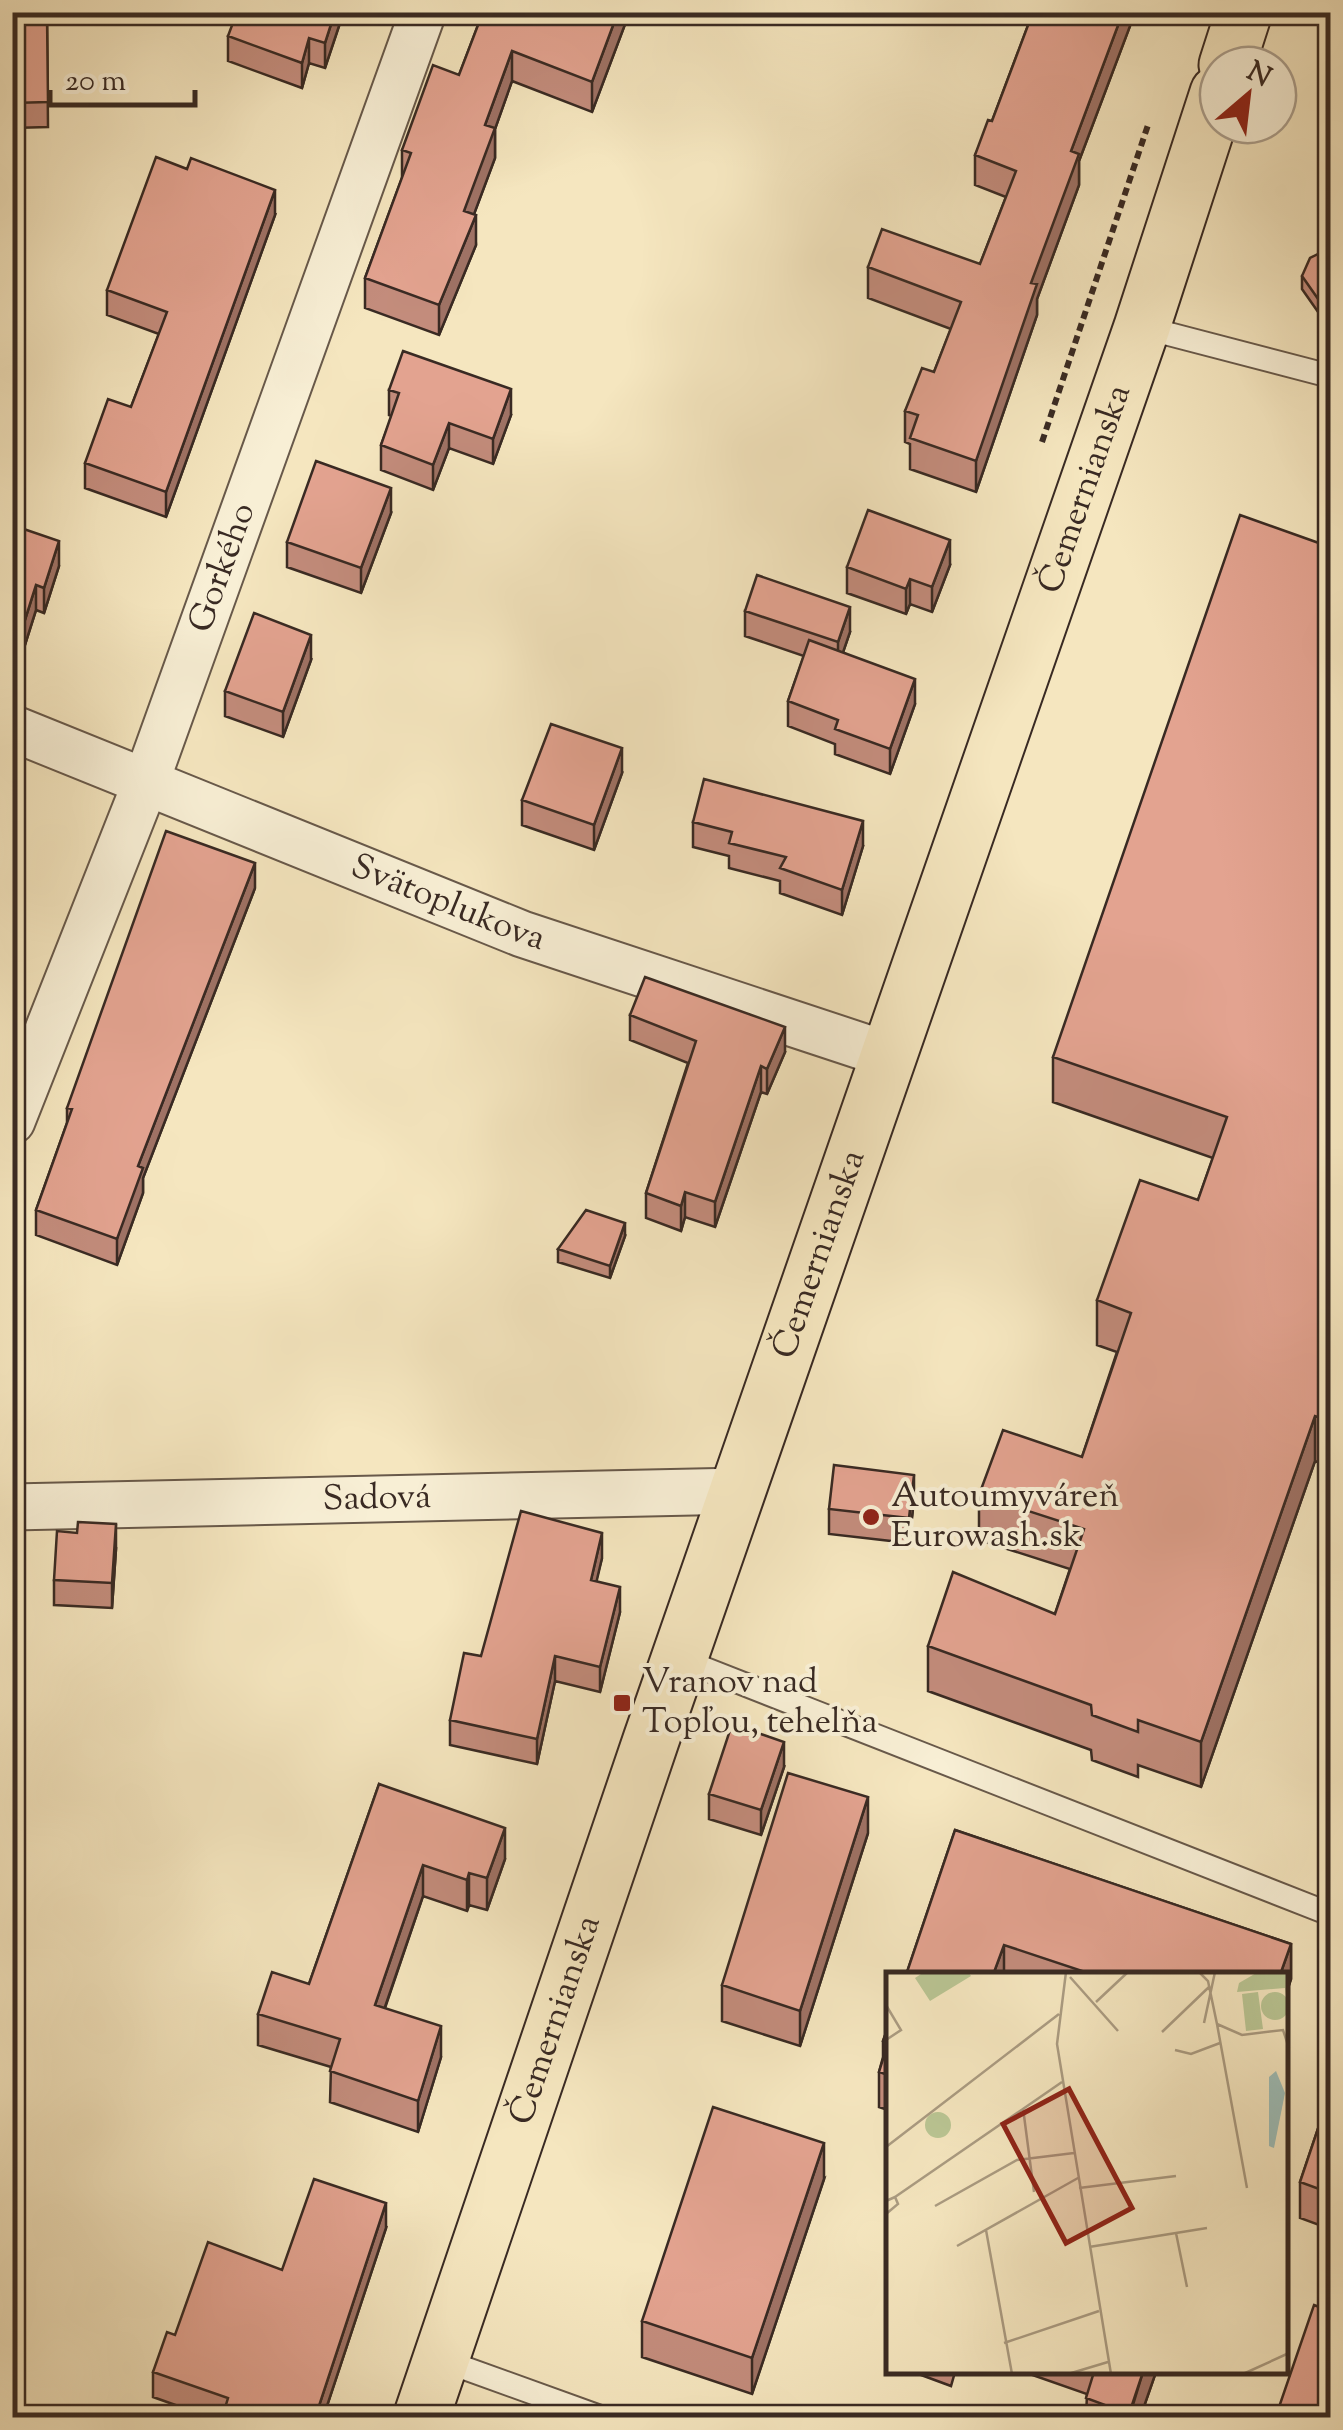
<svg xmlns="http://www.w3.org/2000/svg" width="1343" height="2430" font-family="'Sorts Mill Goudy',serif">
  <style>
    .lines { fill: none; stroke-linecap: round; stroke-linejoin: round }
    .lane-casing { stroke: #68594a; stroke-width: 26 }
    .street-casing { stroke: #68594a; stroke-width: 49 }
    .primary-casing { stroke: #392a23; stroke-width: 59 }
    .path { stroke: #392a23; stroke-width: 6; stroke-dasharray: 8 5; stroke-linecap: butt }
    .lane { stroke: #f8efd5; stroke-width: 22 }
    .street { stroke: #f8efd5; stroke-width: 45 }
    .primary { stroke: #f5e6bf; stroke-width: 55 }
    .wall { fill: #c38c7c; stroke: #392a23; stroke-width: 2.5 }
    .shaded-wall { fill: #9f7265; stroke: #392a23; stroke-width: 2.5 }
    .building { fill: #e3a390; stroke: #392a23; stroke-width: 2.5 }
    .poi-dot { fill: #8f2418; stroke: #f8efd5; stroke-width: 4 }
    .labels { text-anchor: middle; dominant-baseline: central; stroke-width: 8; stroke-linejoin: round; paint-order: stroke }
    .street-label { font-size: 35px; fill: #392a23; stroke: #f8efd5 }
    .poi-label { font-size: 35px; fill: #392a23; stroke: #f8efd5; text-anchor: start }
    .inset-road { fill: none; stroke: #aa9b81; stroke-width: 2.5 }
    .view { fill: #8f2418; fill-opacity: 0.15; stroke: #8f2418; stroke-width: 5 }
    .inset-edge { fill: none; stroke: #392a23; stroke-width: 5 }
  </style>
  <rect width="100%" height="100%" fill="#f5e6bf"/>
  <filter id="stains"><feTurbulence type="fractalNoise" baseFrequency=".002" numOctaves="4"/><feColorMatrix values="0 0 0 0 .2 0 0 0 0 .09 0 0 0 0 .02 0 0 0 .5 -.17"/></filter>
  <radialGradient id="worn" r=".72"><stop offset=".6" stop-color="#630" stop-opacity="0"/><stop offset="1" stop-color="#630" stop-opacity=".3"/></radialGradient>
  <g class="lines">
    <g class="lane-casing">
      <path id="lane" d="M1142,327l188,49
        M680,1659l650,255
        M442,2360l161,58"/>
    </g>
    <g class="street-casing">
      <g id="street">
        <path id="s1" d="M12,728l510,206 369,122"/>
        <path id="s2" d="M12,1121l134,-339 277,-770"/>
        <path id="s3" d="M12,1507l729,-16"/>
      </g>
    </g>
    <g class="primary-casing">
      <g id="primary">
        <path d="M1227,65l17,-53"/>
        <path id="s4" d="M421,2418l230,-678 491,-1413 76,-234"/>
      </g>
    </g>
    <path class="path" d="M1042,442l107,-320"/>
    <use href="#lane" class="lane"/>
    <use href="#street" class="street"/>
    <use href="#primary" class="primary"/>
  </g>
  <path class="wall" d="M340,12v11l-15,45 -16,-5 -7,25 -74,-27v-25z
    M483,12h144v7l-35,93 -80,-31 -17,48v29l-21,56 2,31 -37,90 -74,-27v-30l37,-100v-28l57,-75z
    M1033,12h108l-8,6 -54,143v24l-42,114v16l-61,177 -66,-23v-25l-5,-2v-31l29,-39 17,-43 -83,-31v-31l112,-3 26,-67 -31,-12v-30l17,-34z
    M12,15h35l1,112 -36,1z
    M1330,172v50l-4,-2v-36z
    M275,215l-109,302 -81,-29v-25l46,-56 28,-73 -52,-19v-25z
    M1330,248v81l-28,-40v-13z
    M389,390l122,25 -18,49 -44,-16 -16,42 -52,-20v-25l11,-29 -3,-1z
    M391,513l-30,80 -74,-26v-25z
    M12,525l47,41 -15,47 -8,-3 -12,38 -12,-4z
    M1330,547v919l-15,-5 -114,326 -63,-22v12l-46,-17 -1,-10 -163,-59v-45l127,-32 15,-45 -91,-29v-45l103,-38 35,-105 -20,-7v-45l101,-100 15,-42 -160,-56v-45z
    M950,565l-18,47 -22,-8 -4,10 -59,-21v-26z
    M745,611l105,21 -7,20 72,52 -25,70 -55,-20v-10l-47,-18v-25l16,-45 -59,-20z
    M311,660l-28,77 -58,-21v-25z
    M622,773l-28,77 -72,-25v-25z
    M693,822l170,24 -21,69 -62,-22v-12l-51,-13v-12l-36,-9z
    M255,888l-112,290v15l-26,72 -81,-30v-25l31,-87v-15z
    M630,1015l155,37 -18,42 -6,-2 -46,135 -30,-10 -4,14 -35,-13v-25l42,-130 -58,-23z
    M625,1236l-15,42 -52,-16v-13z
    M914,1500l-5,43 -80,-9v-25z
    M116,1549l-4,59 -58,-3v-25z
    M602,1558l-6,23 24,31 -20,80 -45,-11 -18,83 -87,-19v-25z
    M784,1767l-23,68 -52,-16v-25z
    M379,1784l126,75 -18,51 -18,-5 -2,6 -44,-15 -38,112 56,49 -23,75 -88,-30 1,-35 -73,-22v-31l51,-30z
    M955,1830l336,114v35l-5,15v-19h-380z
    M868,1833l-68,213 -78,-25v-36z
    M888,2027v83l-9,-3v-35l4,-15v-16z
    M1330,2093v136l-30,-11v-36z
    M824,2179l-72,215 -110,-37v-36z
    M386,2228l-63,190h-111l-59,-21v-25l22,-37 107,-65z
    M1330,2311v107h-52v-8z
    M913,2372h42l-4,14z
    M1024,2372h132l-16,46h-54l1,-24z"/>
  <path class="shaded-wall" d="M335,12h5v11l-15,45v-25z
    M618,12h9v7l-35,93v-30z
    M1123,12h18l-8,6 -54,143v24l-42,114v16l-61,177v-31l95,-310z
    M309,38v25l-7,25v-25z
    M512,51v30l-17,48v29l-31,83v-30l21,-86z
    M275,190v25l-109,302v-25z
    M476,215v30l-37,90v-30z
    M511,389v26l-18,49v-25z
    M449,423v25l-16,42v-25z
    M391,488v25l-30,80v-25z
    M950,540v25l-18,47v-25z
    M59,541v25l-15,47v-25z
    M910,579v25l-4,10v-25z
    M36,585v25l-12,38v-25z
    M850,607v25l-12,35v-25z
    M311,635v25l-28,77v-25z
    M915,679v25l-25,70v-25z
    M622,748v25l-28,77v-25z
    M863,821v25l-21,69v-25z
    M255,863v25l-112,290v15l-26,72v-26l21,-73z
    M785,1027v25l-18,42v-25z
    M761,1066v26l-46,135v-25z
    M685,1192v25l-4,14v-25z
    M625,1223v13l-15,42v-12z
    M1315,1416v45l-114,326v-45z
    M914,1475v25l-5,43v-25z
    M116,1524v25l-4,59v-25z
    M602,1533v25l-11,47v-25z
    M620,1587v25l-20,80v-25z
    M555,1656v25l-18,83v-25z
    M784,1742v25l-23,68v-25z
    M868,1797v36l-68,213v-35z
    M505,1828v31l-18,51v-32z
    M423,1865v31l-48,140v-31z
    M469,1873v32l-2,6v-31z
    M1291,1944v35l-5,15v-19h-6z
    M1004,1945v30h-11z
    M441,2026v31l-23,75v-31z
    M824,2143v36l-72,215v-36z
    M386,2203v25l-63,190h-8z
    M1143,2372h13l-16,46h-11z"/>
  <path class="building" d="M237,12h98l-10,31 -16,-5 -7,25 -74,-27z
    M483,12h135l-26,70 -80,-31 -27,74 10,3 -31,83 12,4 -37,90 -74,-27 46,-125 -9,-3 31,-85 26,10z
    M1033,12h90l-52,139 8,3 -48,129 6,1 -61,177 -66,-23 8,-23 -13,-4 17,-43 12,4 27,-70 -93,-35 14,-38 98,35 36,-93 -41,-16 13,-35 4,1z
    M12,15h35l1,87 -36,1z
    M156,157l31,12 4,-11 84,32 -109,302 -81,-29 23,-64 23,8 36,-95 -60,-22z
    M1330,248v68l-28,-40 8,-18z
    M403,351l108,38 -18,50 -44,-16 -16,42 -52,-20 18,-52 -10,-3z
    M316,461l75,27 -30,80 -74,-26z
    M868,510l82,30 -18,47 -22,-8 -4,10 -59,-22z
    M1240,515l90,32v874l-15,-5 -114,326 -63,-22v12l-46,-17 -1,-10 -163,-59 25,-74 102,42 29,-85 -105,-34 24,-65 79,27 49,-144 -34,-13 43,-120 58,20 29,-83 -174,-60z
    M12,525l47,16 -15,47 -8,-3 -12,38 -12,-4z
    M757,575l93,32 -12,35 -93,-31z
    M254,613l57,22 -28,77 -58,-21z
    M809,640l106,39 -25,70 -55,-20 3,-9 -50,-19z
    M551,724l71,24 -28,77 -72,-25z
    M704,779l159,42 -21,69 -62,-22 6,-11 -57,-14 3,-11 -39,-10z
    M166,831l89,32 -117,303 5,2 -26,71 -81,-29 36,-101 -5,-1z
    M645,977l140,50 -18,42 -6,-3 -46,136 -30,-10 -4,14 -35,-13 50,-152 -66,-26z
    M586,1210l39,13 -15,43 -52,-17z
    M834,1465l80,10 -5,43 -80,-9z
    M521,1511l81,22 -11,47 29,7 -20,80 -45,-11 -18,83 -87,-19 14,-67 17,3z
    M78,1522l38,2 -4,59 -58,-3 3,-49 20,2z
    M732,1724l52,18 -23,68 -52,-16z
    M788,1773l80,24 -68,214 -78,-26z
    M379,1784l126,44 -18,50 -18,-5 -2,7 -44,-15 -48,140 66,21 -23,75 -88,-30 10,-32 -82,-25 14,-42 37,12z
    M955,1830l336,114 -11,31h-186l-90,-30 -11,30h-87z
    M888,2027v48l-9,-3 9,-29 -5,-2z
    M1330,2093v100l-30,-11z
    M713,2107l111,36 -72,215 -110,-37z
    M314,2179l72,24 -71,215h-93l6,-20 -75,-26 14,-40 8,3 33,-93 74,28z
    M1314,2305l16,6v101l-8,-2 -2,8h-19l-23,-8z
    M1094,2372h49l-14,42 -43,-16z"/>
  <g class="poi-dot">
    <circle cx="871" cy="1517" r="10"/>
    <rect x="612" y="1693" width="20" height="20" rx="5"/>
  </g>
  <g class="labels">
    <g class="street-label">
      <text stroke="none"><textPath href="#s4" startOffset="2040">Čemernianska</textPath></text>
      <text stroke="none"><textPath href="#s2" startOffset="592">Gorkého</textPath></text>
      <text stroke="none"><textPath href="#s1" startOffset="470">Svätoplukova</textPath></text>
      <text stroke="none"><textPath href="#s4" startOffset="1230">Čemernianska</textPath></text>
      <text stroke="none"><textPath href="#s3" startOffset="365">Sadová</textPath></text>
      <text stroke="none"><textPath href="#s4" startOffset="420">Čemernianska</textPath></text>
    </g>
    <g class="poi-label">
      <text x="891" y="1497">Autoumyváreň<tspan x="891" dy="40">Eurowash.sk</tspan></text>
      <text x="642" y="1683">Vranov nad<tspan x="642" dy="40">Topľou, tehelňa</tspan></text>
    </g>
  </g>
  <g transform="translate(886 1972)">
    <rect width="402" height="402" fill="#f5e6bf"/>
    <path d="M38,0h44l3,4 -41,25 -15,-23zM372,0h30v37l-3,-21 -48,4 2,-9zM372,20l5,37 -17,2 -4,-37zM375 34a14 14 0 1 1 28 0a14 14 0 1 1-28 0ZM39 153a13 13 0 1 1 26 0a13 13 0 1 1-26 0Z" fill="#bac694"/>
    <path d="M390,99l9,22 -11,55 -5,-2v-69z" fill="#9ebeb8"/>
    <path class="inset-road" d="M180,0l-9,72 54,330M313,0l9,9 9,43 25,11 41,-5 6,18M184,5l48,54M210,30l32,-30M0,33l15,25 -15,10M318,51l11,-51M331,52l30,164M276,60l47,-45M289,78l16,4 29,-11M137,136l11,84M0,175l173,-133M193,216l97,-12M9,225l167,-115M0,229l9,-4 3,7 -12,10M49,234l82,-46 57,-7M100,258l26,144M290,261l11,54M71,274l121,-68M203,275l118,-19M118,371l95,-32M182,402l40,-12M357,402l46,-21"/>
    <path class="view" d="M183,117l63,119 -66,35 -63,-119z"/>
    <rect width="402" height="402" class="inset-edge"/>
  </g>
  <rect width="1343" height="2430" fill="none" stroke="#f5e6bf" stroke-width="50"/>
  <rect x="15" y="15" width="1313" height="2400" fill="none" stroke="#392a23" stroke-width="5"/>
  <rect x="25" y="25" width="1293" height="2380" fill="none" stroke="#392a23" stroke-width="2.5"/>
  <g transform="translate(1248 95) rotate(28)"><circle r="48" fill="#f8efd5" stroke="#aca08e" stroke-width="2.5"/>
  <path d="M0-8L18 38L0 25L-18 38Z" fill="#8f2418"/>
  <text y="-15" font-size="28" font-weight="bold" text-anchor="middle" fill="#392a23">N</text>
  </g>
  <path d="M50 90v15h145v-15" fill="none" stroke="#392a23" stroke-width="5"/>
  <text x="65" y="90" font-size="30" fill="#392a23" stroke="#f8efd5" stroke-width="8" paint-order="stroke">20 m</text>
  <rect width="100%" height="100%" filter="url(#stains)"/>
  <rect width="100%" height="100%" fill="url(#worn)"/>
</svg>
